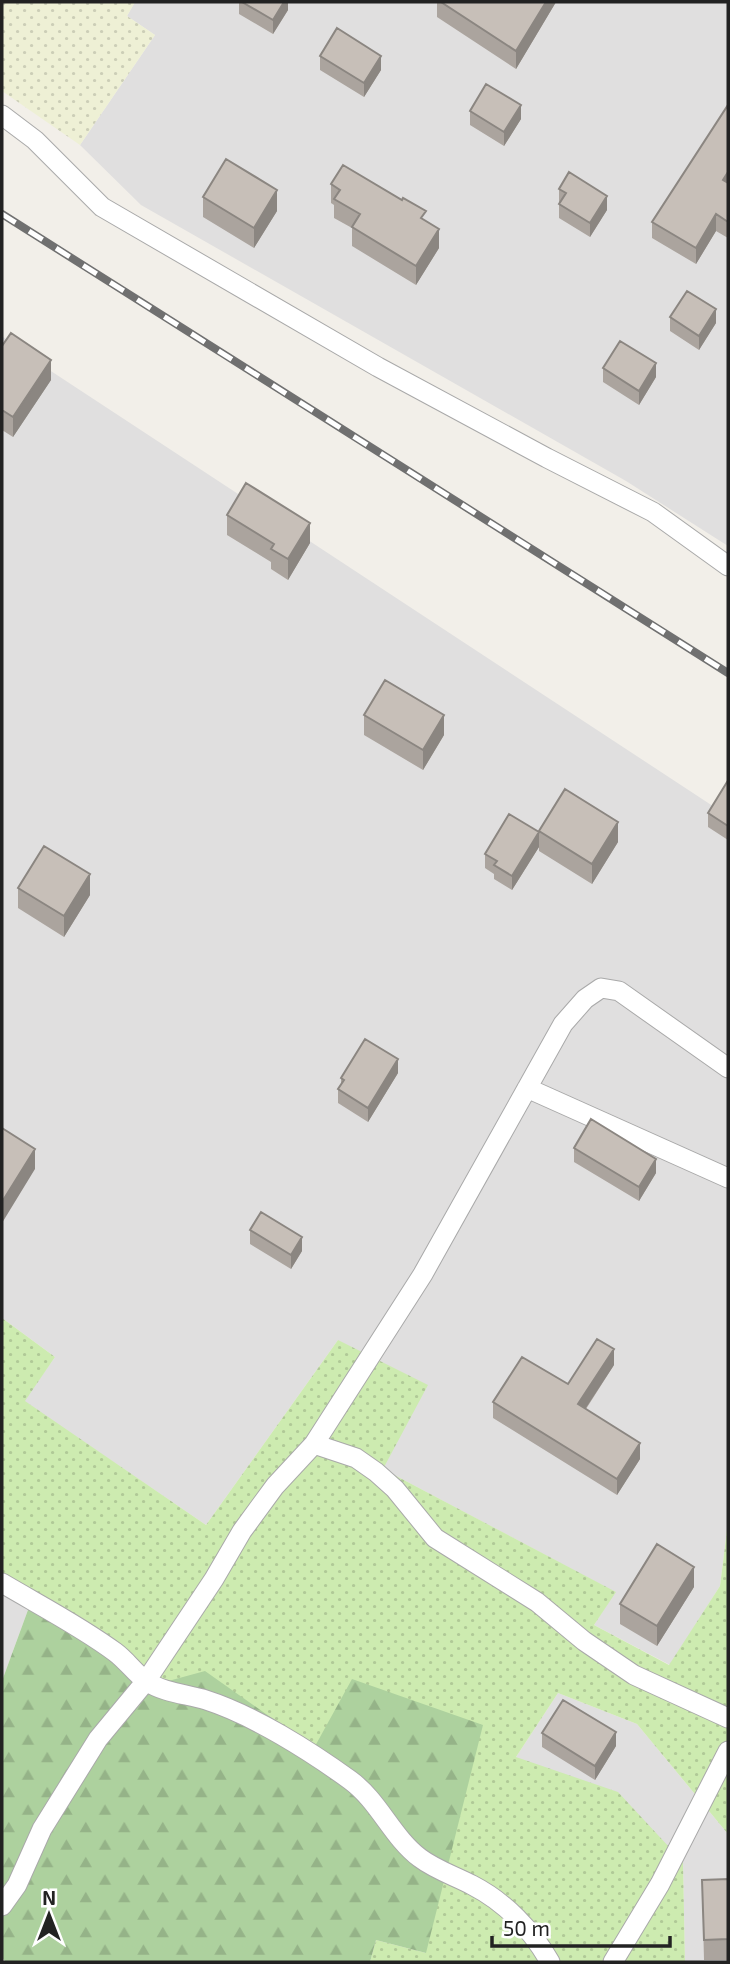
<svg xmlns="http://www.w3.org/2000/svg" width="730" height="1964" font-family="'Exo 2',sans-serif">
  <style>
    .residential { fill: #e0dfdf }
    .farmland { fill: url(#farmland-dots) }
    .grass { fill: url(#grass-dots) }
    .forest { fill: url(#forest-firs) }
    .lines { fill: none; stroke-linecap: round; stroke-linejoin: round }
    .minor-casing { stroke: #a9a9a9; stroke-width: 21 }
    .minor { stroke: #fff; stroke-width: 19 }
    .rail-casing { stroke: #707070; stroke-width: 8 }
    .rail { stroke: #fff; stroke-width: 5; stroke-dasharray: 16; stroke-linecap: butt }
    .wall { fill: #aba49e }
    .shaded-wall { fill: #8b8681 }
    .building { fill: #c7bfb8; stroke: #8b8681; stroke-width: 2 }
  </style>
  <defs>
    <pattern id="farmland-dots" width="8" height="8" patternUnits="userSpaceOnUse" patternTransform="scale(1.75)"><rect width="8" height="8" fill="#eef0d5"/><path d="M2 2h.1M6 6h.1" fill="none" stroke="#ccceb7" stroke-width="1.8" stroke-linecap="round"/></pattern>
    <pattern id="grass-dots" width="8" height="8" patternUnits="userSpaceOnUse" patternTransform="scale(1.75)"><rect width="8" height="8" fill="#cdebb0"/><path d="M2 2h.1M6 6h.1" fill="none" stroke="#b0c997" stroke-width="1.8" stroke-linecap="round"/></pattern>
    <pattern id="forest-firs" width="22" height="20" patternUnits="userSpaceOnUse" patternTransform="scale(1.75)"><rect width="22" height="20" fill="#add19e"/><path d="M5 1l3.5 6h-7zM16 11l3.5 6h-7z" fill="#95b388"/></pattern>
  </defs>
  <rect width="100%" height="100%" fill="#f2efe9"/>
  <path class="residential" d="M135,2h593v544l-102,-65 -485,-276 -61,-60 75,-110 -28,-19z
    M2,336l23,18 703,462v706l-8,64 -50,79 -76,-40 21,-33 -232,-123 -45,-129 -132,185 -182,-124 31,-44 -53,-39z
    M2,1580l30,19 -30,82z
    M558,1693l79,31 91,110v128h-43l-2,-100 -167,-105z"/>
  <path class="farmland" d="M2,2h133l-8,14 28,19 -75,110 -78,-54z"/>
  <path class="grass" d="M2,1318l53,39 -30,44 181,124 132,-185 90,45 -45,84 233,123 -22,33 75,40 51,-79 8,-64v312l-91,-110 -79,-31 -42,64 102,35 65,70 2,100h-315l6,-22 50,13 -112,-205 -153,-65 -159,-103z"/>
  <path class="forest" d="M32,1599l129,84 44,-12 109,77 38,-69 131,46 -57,228 -50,-13 -6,22h-364l-4,-4v-277z"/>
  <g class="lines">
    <g class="minor-casing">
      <path id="minor" d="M2,115l33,25 67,67 276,160 169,91 106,54 75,54
        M527,1088l201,90
        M314,1444l42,14 20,14 19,17 40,49 102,64 47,39 50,34 94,43
        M2,1583c37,22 78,43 113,69 11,8 20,21 31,29 18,12 40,13 60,19 47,15 104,51 144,80 29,21 42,57 70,78 16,12 35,18 52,27 33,17 60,45 78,77
        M2,1906l15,-21 25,-56 56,-90 48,-58 68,-102 28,-48 33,-45 39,-42 109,-170 140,-250 22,-25 16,-11 18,3 109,77
        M613,1962l47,-78 68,-133"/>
    </g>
    <use href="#minor" class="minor"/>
    <g class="rail-casing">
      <path id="rail" d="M2,214l726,459"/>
    </g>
    <use href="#rail" class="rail"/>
  </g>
  <path class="wall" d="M239,2h49v8l-15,24 -34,-20z
    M437,2h119l-40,67 -79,-52z
    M320,56l61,14 -17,27 -44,-27z
    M728,105v133l-12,-7 -20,33 -44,-26v-16z
    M470,111l51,8 -17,27 -34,-21z
    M331,184l95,37 13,27 -23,37 -64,-39v-18l-18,-10v-13l-3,-2z
    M559,189l48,21 -17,27 -31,-19z
    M203,197l74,14 -23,37 -51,-31z
    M670,317l46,6 -17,27 -29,-19z
    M2,346l49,34 -38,57 -11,-7z
    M603,368l53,9 -17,28 -36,-23z
    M227,515l83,28 -22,37 -17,-11v-7l-44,-27z
    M364,715l80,20 -21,35 -59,-35z
    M728,783v57l-20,-13v-14z
    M539,832l79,10 -26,42 -53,-33v-4l-27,43 -18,-11v-5l-9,-6v-14z
    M18,888l72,7 -26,42 -46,-29z
    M398,1073l-30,49 -30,-19v-14l3,-5v-6z
    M574,1148l82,25 -17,28 -65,-39z
    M250,1230l52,21 -11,18 -41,-25z
    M614,1365l-28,44 54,50 -23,36 -124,-77v-16l75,-18z
    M694,1587l-37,59 -37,-22v-20z
    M542,1733l74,13 -21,34 -53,-33z
    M728,1879v81h-24l-2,-80z"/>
  <path class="shaded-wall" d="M284,2h4v8l-15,24v-14z
    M546,2h10l-40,67v-18z
    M381,56v14l-17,27v-14z
    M521,105v14l-17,27v-14z
    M728,172v16l-5,-8z
    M277,190v21l-23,37v-20z
    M607,196v14l-17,27v-14z
    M716,214v17l-20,33v-16z
    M439,229v19l-23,37v-19z
    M716,309v14l-17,27v-14z
    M51,360v20l-38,57v-20z
    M656,363v14l-17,28v-14z
    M310,523v20l-22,37v-21z
    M444,715v20l-21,35v-20z
    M618,822v20l-26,42v-20z
    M539,833v14l-27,43v-14z
    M90,874v21l-26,42v-21z
    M398,1059v14l-30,49v-14z
    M35,1149v20l-33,54v-21z
    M656,1159v14l-17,28v-14z
    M302,1237v14l-11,18v-14z
    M614,1349v16l-36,55v-16z
    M640,1443v16l-23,36v-16z
    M694,1567v20l-37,59v-20z
    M616,1732v14l-21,34v-14z"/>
  <path class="building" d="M242,2h42l-11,18z
    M441,2h105l-30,49z
    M337,28l44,28 -17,27 -44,-27z
    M486,84l35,21 -17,27 -34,-21z
    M728,105v67l-5,8 5,3v39l-12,-8 -20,34 -44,-26z
    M226,159l51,31 -23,38 -51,-31z
    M343,165l59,35 1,-2 23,13 -5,7 18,11 -23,37 -64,-39 8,-13 -26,-15 6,-9 -9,-6z
    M569,172l38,24 -17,27 -31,-19 7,-11 -7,-4z
    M687,291l29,18 -17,27 -29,-19z
    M11,333l40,27 -38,57 -11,-7v-64z
    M620,341l36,22 -17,28 -36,-23z
    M246,483l64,40 -22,36 -17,-10 3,-5 -47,-29z
    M385,680l59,35 -21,35 -59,-35z
    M727,782l1,1v43l-20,-13z
    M565,789l53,33 -26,42 -53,-33z
    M509,814l30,18 -27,44 -18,-11 3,-4 -12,-7z
    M44,846l46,28 -26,42 -46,-28z
    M365,1039l33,20 -30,49 -30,-19 6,-9 -3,-2z
    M591,1119l65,40 -17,28 -65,-39z
    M2,1128l33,21 -33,53z
    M261,1212l41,25 -11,18 -41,-25z
    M597,1339l17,10 -36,55 62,39 -23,36 -124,-77 29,-45 46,27z
    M657,1544l37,23 -37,59 -37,-22z
    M563,1700l53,32 -21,34 -53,-33z
    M728,1879v60l-24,1 -2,-60z"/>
  <rect width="730" height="1964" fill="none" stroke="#222222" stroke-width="7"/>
  <g transform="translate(49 1915)" stroke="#ffffff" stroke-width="5" paint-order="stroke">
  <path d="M0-5L12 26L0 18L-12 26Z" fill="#222222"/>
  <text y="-10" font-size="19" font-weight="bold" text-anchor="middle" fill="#222222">N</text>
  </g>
  <path d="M492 1936v10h178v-10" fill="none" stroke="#222222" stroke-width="3.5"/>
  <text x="503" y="1936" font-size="21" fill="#222222" stroke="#ffffff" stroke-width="5" paint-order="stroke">50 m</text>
</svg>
